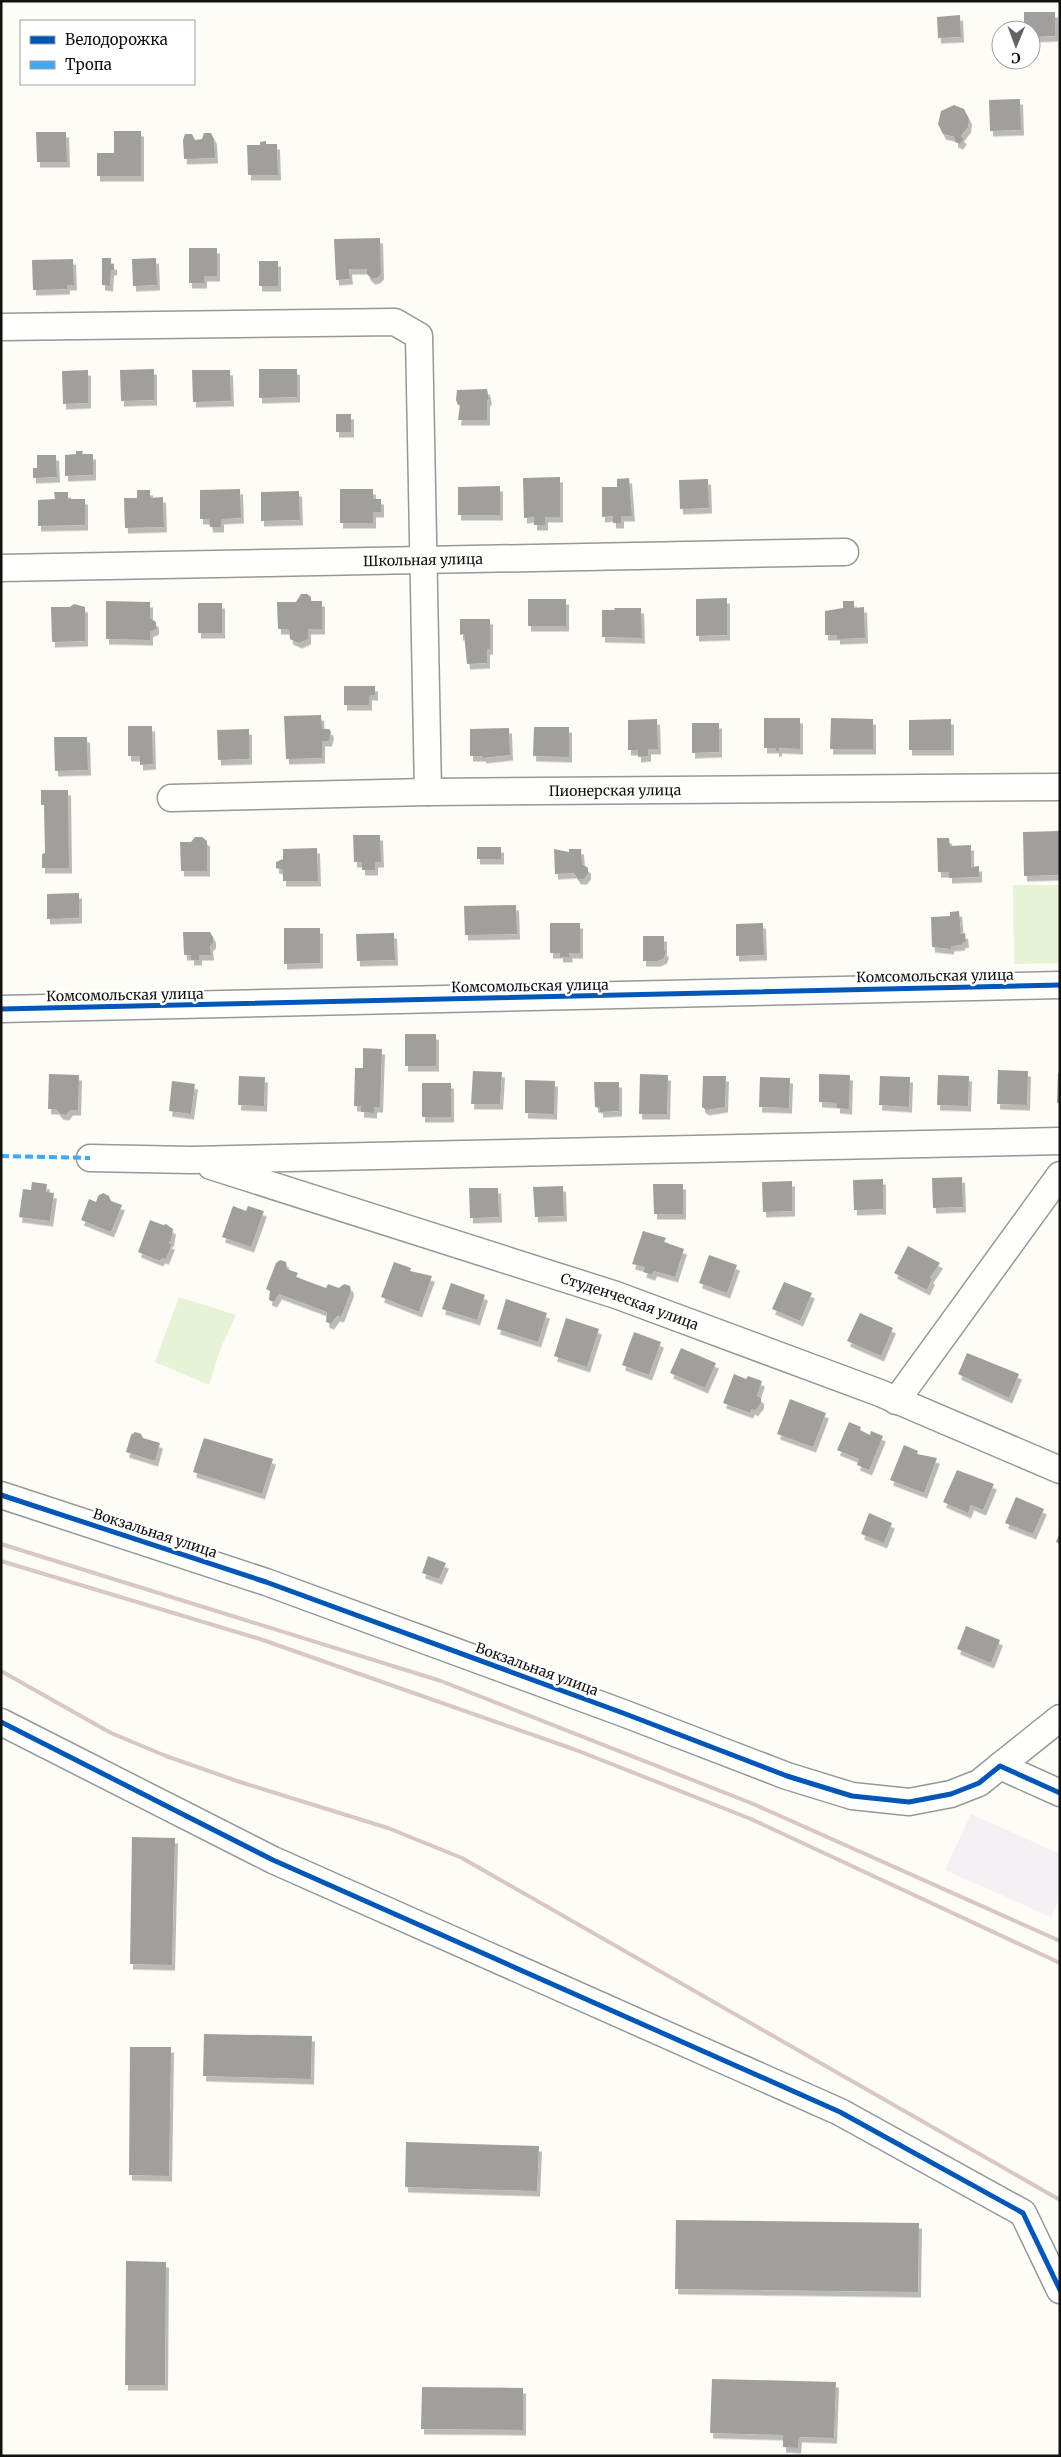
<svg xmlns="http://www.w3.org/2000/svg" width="1061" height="2457" font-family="Merriweather,serif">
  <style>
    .industrial { fill: #f5f0f3 }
    .green { fill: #e7f3d7 }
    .building { fill: #a19f9c; filter: url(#shadow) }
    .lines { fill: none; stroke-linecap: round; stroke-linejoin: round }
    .minor-casing { stroke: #979795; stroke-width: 29 }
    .minor { stroke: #fffffe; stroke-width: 26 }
    .rail { stroke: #d9c6c7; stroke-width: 4 }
    .quiet { stroke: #3fa9f5; stroke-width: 4; stroke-dasharray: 8 4; stroke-linecap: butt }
    .cycleway-casing { stroke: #fff; stroke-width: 8 }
    .cycleway { stroke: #0057b8; stroke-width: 5 }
    .labels { text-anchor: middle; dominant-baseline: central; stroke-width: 5; stroke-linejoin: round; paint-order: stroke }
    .street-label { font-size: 14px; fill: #111; stroke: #fff }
  </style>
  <defs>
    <filter id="shadow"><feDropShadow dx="3" dy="5.5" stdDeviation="0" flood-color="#0004"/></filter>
  </defs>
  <rect width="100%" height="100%" fill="#fdfcf7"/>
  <path class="industrial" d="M971,1814l89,40v44l-9,19 -106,-47z"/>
  <path class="green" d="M1013,885h47v78l-46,1z
    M179,1297l57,18 -16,35 -11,35 -54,-23z"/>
  <path class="building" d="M1024,12h31v24l-24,1v-7h-7z
    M960,15l1,22 -23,1 -1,-21z
    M1020,99l1,31 -31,1 -1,-31z
    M954,105l10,4 5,10 -1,8 -7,9 3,3 -4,5 -5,-2v-5l-12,-3 -5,-10 3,-13z
    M114,131h27v45h-44v-23h17z
    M36,132h30l1,30h-30z
    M204,133h7l3,6 1,19 -31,1 -1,-19 2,-6h7l3,6 7,-1z
    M266,141v3h11l1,31h-30l-1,-30h13v-3z
    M380,238l1,36 -4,4 -5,1 -5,-5v-5h-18l1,10 -14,1 -2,-41z
    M189,248h28v28h-13v7h-15z
    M102,258h9v6h3v6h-3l-1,16 -8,-1z
    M156,258l1,27 -24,1 -1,-27z
    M73,259l1,26h-7v4l-34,1 -1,-30z
    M259,261h19v25h-19z
    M154,369v31l-33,1 -1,-31z
    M259,369h38v28l-38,1z
    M88,370v33l-25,1 -1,-33z
    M192,370h38l1,31 -38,1z
    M487,389l2,10 -2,2v19h-29l2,-15h-2l-2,-5 1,-10z
    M336,414h15v18h-15z
    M76,451h7l-1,3h11v21l-28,1v-21l11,-1z
    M37,455h19l1,22 -24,1v-10h4z
    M560,477v40h-15v8h-11v-8l-10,1 -1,-40z
    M629,478l3,38h-11v7h-8v-7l-11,1v-30h15v-8z
    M708,479l1,29 -29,1 -1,-29z
    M500,486v29h-42v-28z
    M240,489l1,29 -20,1v8h-11l-1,-8h-9v-29z
    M340,489h33v10h8v13h-8v11h-33z
    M137,490h13v8l13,-1 1,30 -39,1 -1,-30h13z
    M299,491l1,29 -39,1v-29z
    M54,492h14v7h17v26l-47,1v-26l17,-1z
    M301,594h6l4,3v4h11v28h-14v10l-9,4 -9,-4 -1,-10h-11l-1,-27h19z
    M727,598v37l-31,1v-37z
    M528,599h38v27h-38z
    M106,601l44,1v16l6,4v7l-6,3v8l-44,-1z
    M843,601h11v7l10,-1 1,31 -28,1v-4h-12v-24l18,-3z
    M198,603h24v30h-24z
    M74,604l11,3v34l-33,1 -1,-35h19z
    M614,608h27l1,30 -40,-1v-27h13z
    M460,619h30v30h-3v14l-20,1 -3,-30 -4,1z
    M344,686h31v9h-6v10h-25z
    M321,715l1,14h7l2,3 -2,9h-7v17l-36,1 -2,-43z
    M764,718h36v31l-21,-1v3h-3v-3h-12z
    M831,718l42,1v30h-43z
    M657,719l1,30h-10v7l-10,1v-7h-10v-30z
    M951,719v31h-42v-30z
    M692,723h27v29l-27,1z
    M128,726h24l1,38 -13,1v-9h-12z
    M534,727h35v30l-36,-1z
    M509,728l1,27 -27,3v-2h-13v-27z
    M249,729v30l-31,1 -1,-30z
    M54,737h33l1,33 -33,1z
    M41,790h27l1,78h-27v-14l3,-1 -1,-48h-3z
    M1060,831v44l-36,1 -1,-44z
    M353,835h27l1,27h-6v8h-13v-8h-8z
    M195,837h7l5,4v30h-26l-1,-29h11z
    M937,838h12l1,8 21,-1v22l8,-1v11l-30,1v-6h-11z
    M477,847h24v12h-24z
    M317,848l1,33h-35v-11l-7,-2v-6l7,-3v-10z
    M554,849l15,3v-3h12l1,15 6,4v6l-4,5h-6l-4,-6 -19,1z
    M79,893v25l-32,1v-25z
    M516,905l1,29 -52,1 -1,-29z
    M959,911l2,23 4,-1 1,9 -4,1v2l-11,1v3l-19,-2 -1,-30 19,-1v-4z
    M550,923h30v30h-11l1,4h-10v-4h-10z
    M763,923l1,32 -28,1v-32z
    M284,928h36v35l-36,1z
    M183,932h27l3,5v6l-3,3 1,9h-12v5h-8v-5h-7z
    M394,933l1,27 -38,1 -1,-27z
    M643,936h21v14l2,2 -2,6 -6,3h-15z
    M405,1034h31v32h-31z
    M363,1048l19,1 -2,58h-6v6l-13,-1v-6h-7l1,-38h8z
    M998,1070l30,1 -1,34 -30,-1z
    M473,1071l29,1 -2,32h-29z
    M1058,1073h2v30h-3z
    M49,1074l30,1 -1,35h-8l-4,5 -6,-1 -4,-5h-8z
    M640,1074l28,1 -1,39h-28z
    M819,1074l31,1 -1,34 -12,-1v-5l-18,-1z
    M938,1075l31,1 -1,30 -31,-1z
    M239,1076l26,1 -1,29 -26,-1z
    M703,1076h23l-1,31 -19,3 -4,-3z
    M880,1076l30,1 -1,30 -30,-2z
    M760,1077l30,1 -1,30 -30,-1z
    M525,1080l30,1 -1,33 -29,-1z
    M172,1081l23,3 -4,30 -22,-3z
    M594,1082h25v29l-19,1v-4l-5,-1z
    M422,1083h29v34h-29z
    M962,1177l1,30 -30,1 -1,-30z
    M883,1179v30l-29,1 -1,-30z
    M792,1181v30l-29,1 -1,-30z
    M32,1182l15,2 -1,8 8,1 -4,28 -31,-4 4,-28 8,1z
    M653,1184h30v30h-29z
    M563,1186l1,30 -29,1 -2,-30z
    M469,1188h29l1,29 -29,1z
    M103,1193l6,3 2,5 11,4 -11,27 -30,-12 8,-21 7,3 2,-6z
    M233,1206l13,5 2,-5 16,5 -13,36 -29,-10z
    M150,1220l13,5 3,-1 7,5 -2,12 -3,2 4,1 -6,15 -4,-1 -2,3 -22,-9z
    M643,1231l23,7 -2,4 20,7 -9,28 -21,-6 -2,4 -9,-3 2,-5 -13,-3z
    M908,1246l32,17 -10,15 2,1 -5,11 -33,-17z
    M709,1255l28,10 -10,28 -28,-10z
    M280,1260l6,2 1,7 11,4 -2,4 30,11 2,-4 11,4 5,-4 6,2 1,5 -10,26 -4,-1 -6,8 -5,-2 1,-10 -48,-18 -5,8 -5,-2 1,-9 -4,-2 10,-26z
    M394,1262l17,6 -1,3 22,5 -13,36 -38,-15z
    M784,1282l28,11 -12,28 -28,-12z
    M451,1283l34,12 -8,25 -35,-11z
    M506,1299l41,14 -9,29 -41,-13z
    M860,1313l33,15 -12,28 -34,-15z
    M566,1318l33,11 -12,38 -33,-11z
    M634,1332l27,10 -12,33 -27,-10z
    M681,1348l35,15 -11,25 -35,-15z
    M967,1353l52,21 -10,24 -51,-24z
    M734,1374l12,5 2,-3 14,5 -5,15 4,2v5l-6,8 -3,-2 -2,4 -27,-10z
    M790,1399l36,14 -13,34 -36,-13z
    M849,1422l12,5 -1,3 10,5 1,-4 12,5 -14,34 -12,-5 2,-6 -22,-9z
    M135,1432l6,2 2,4 17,5 -5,18 -29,-9 5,-17z
    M204,1438l69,21 -11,35 -69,-22z
    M904,1445l14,6 -1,3 20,4 -13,35 -34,-13z
    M957,1470l37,14 -11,26 -12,-5 -3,8 -25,-11z
    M1016,1497l28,12 -11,25 -28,-11z
    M869,1513l23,10 -8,20 -23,-9z
    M1060,1532v12l-4,-2z
    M428,1556l18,7 -7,16 -17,-6z
    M966,1626l34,14 -9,23 -34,-14z
    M132,1837l43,1 -3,127 -42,-1z
    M204,2034l108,2 -1,43 -108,-3z
    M130,2047h41l-2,129 -40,-1z
    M406,2142l133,4 -2,45 -132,-4z
    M676,2220l243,3 -1,69 -243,-3z
    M126,2261l40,1 -1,123h-40z
    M712,2379l124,3 -2,56 -35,-1 -1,11 -15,-1v-12l-73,-2z
    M422,2387l101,1v42l-102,-1z"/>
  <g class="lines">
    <g class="minor-casing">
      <g id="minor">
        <path d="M1,327l394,-5 24,14 9,456"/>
        <path id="s1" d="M1,568l844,-16"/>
        <path id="s2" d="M171,798l257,-6 632,-5"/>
        <path d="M1,1009l1059,-24"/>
        <path d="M90,1158l101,2 869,-19"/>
        <path id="s3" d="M211,1166l405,129 264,98 180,77"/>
        <path d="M896,1401l164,-226"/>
        <path d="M1,1495l265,87 357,131 164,63 65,20 57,6 42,-8 28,-11 21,-17 60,27"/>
        <path d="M1,1722l272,138 567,252 183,101 37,77"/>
        <path d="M1000,1766l60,-48"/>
      </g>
    </g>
    <use href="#minor" class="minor"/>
    <path class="rail" d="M1,1544l440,137 310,122 309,138
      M1,1561l259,78 316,111 175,69 309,144
      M1,1671l110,62 55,23 74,26 148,46 74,30 598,342"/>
    <path class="quiet" d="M1,1156l89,2"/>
    <g class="cycleway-casing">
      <path id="cycleway" d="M1,1009l1059,-24
        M1,1495l265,87 357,131 164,63 65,20 57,6 42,-8 28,-11 21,-17 60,27
        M1,1722l272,138 567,252 183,101 37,77"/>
    </g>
    <use href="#cycleway" class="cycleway"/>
  </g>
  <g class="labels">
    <g class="street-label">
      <text stroke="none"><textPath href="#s1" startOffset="422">Школьная улица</textPath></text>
      <text stroke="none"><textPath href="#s2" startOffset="444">Пионерская улица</textPath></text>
      <text transform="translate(935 976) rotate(-1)">Комсомольская улица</text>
      <text transform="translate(530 986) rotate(-1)">Комсомольская улица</text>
      <text transform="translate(125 995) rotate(-1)">Комсомольская улица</text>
      <text stroke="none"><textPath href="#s3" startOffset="440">Студенческая улица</textPath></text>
      <text transform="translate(155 1533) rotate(18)">Вокзальная улица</text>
      <text transform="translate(537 1669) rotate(20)">Вокзальная улица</text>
    </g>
  </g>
  <rect width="1061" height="2457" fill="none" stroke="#111111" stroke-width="5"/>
  <rect x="20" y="20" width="175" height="65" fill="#ffffff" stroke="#a0a0a0"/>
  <rect x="30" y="36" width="25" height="8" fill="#0057b8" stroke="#a0a0a0"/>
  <text x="65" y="45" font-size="15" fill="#111111">Велодорожка</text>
  <rect x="30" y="61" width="25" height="8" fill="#3fa9f5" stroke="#a0a0a0"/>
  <text x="65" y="70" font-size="15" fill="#111111">Тропа</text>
  <g transform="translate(1016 45) rotate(181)"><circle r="24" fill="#ffffff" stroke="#a0a0a0"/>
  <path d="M0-4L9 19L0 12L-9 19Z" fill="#646362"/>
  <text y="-8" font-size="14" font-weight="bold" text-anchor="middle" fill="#111111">С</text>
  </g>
</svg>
